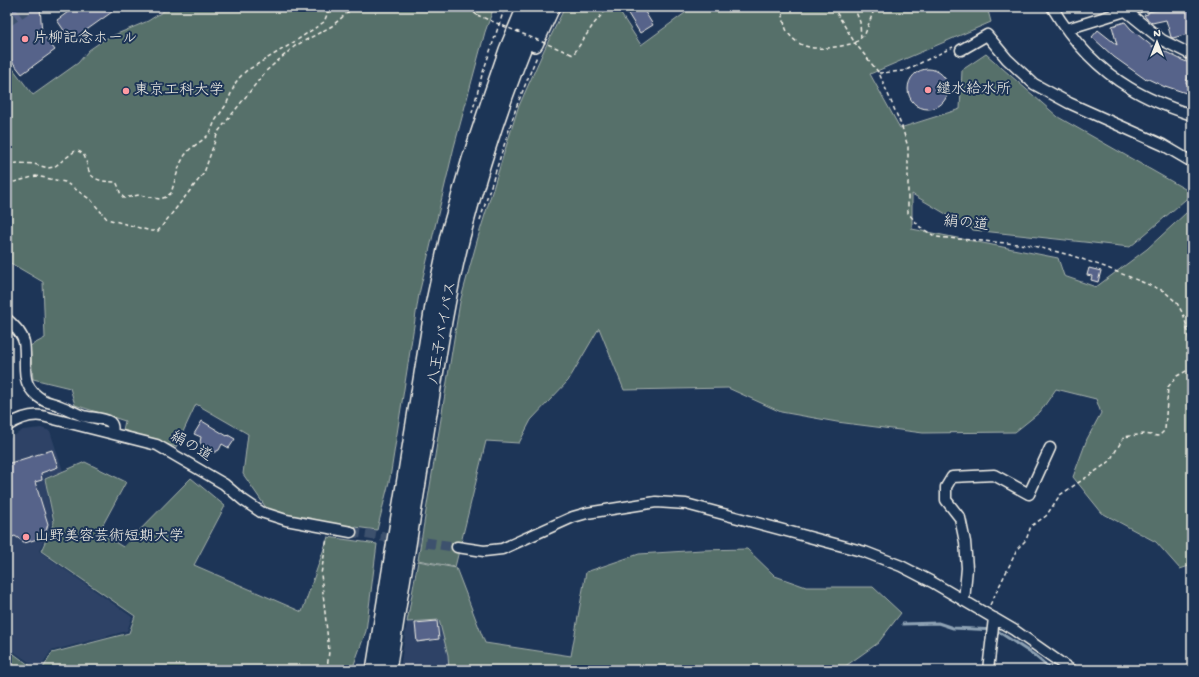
<svg xmlns="http://www.w3.org/2000/svg" width="1199" height="677" font-family="'Gochi Hand','Klee One',sans-serif">
  <style>
    .built { fill: #2e4366 }
    .green { fill: #566f6b; stroke: #a5b0aa }
    .lines { fill: none; stroke-linecap: round; stroke-linejoin: round }
    .stream { stroke: #8ea2b4; stroke-width: 3 }
    .building { fill: #56638a; stroke: #f4f1e8 }
    .minor-tunnel { stroke: #3d516d; stroke-width: 10; stroke-dasharray: 10 5; stroke-linecap: butt }
    .minor-casing { stroke: #f4f1e8; stroke-width: 13 }
    .highway-casing { stroke: #f4f1e8; stroke-width: 18 }
    .path { stroke: #f4f1e8; stroke-width: 1.5; stroke-dasharray: 4 3; stroke-linecap: butt }
    .minor { stroke: #1d3557; stroke-width: 10 }
    .highway { stroke: #1d3557; stroke-width: 15 }
    .path-bridge { stroke: #f4f1e8; stroke-width: 1.5; stroke-dasharray: 4 3; stroke-linecap: butt }
    .poi-dot { fill: #ff9aa2; stroke: #1d3557; stroke-width: 1.5 }
    .labels { text-anchor: middle; dominant-baseline: central; stroke-width: 4; stroke-linejoin: round; paint-order: stroke }
    .poi-label { font-size: 15px; fill: #f4f1e8; stroke: #1d3557; text-anchor: start }
    .street-label { font-size: 15px; fill: #f4f1e8; stroke: #1d3557 }
  </style>
  <rect width="100%" height="100%" fill="#1d3557"/>
  <filter id="ink" filterUnits="userSpaceOnUse"><feTurbulence type="fractalNoise" baseFrequency=".025" numOctaves="2"/><feDisplacementMap in="SourceGraphic" scale="8" xChannelSelector="R" yChannelSelector="G"/><feConvolveMatrix kernelMatrix="1 2 1 2 8 2 1 2 1" color-interpolation-filters="sRGB"/></filter>
  <g filter="url(#ink)">
    <path class="built" d="M41,428l9,3 13,40 -19,7 8,44 -13,29 93,66 -5,14 -76,20 -12,18 -32,-22v-207l16,-10z
      M439,620l9,35 1,15h-49l7,-48z"/>
    <path class="green" d="M170,7h324l-9,25 -31,115 -35,147 -29,184 -13,52 -66,-9 -44,-12 -24,-35 5,-40 -52,-30 -20,43 -53,-17 2,-9 -50,-16 -5,-17 -37,-9 -3,-33 15,-8 -2,-56 -36,-21v-200l26,34 45,-32 11,-13 16,-11 43,-18z
      M565,7h53l1,4 22,34 44,-32v-6h302l4,15 -121,52 30,54 60,-19 2,-39 24,-16 72,63 134,76v1l-62,53 -157,-17 -61,-36v35l146,29 6,18 32,11 51,-38 39,-36 6,-1v353l-12,4 -24,-27 -54,-29 -29,-36 14,-38 14,-26 -5,-14 -40,-10 -16,23 -25,20 -92,1 -86,-11 -56,-10 -53,-24 -104,2 -25,-62 -31,53 -37,39 -12,23 -33,-2 -31,126 -37,-7 42,-258 19,-68 39,-126 26,-58z
      M85,462l41,20 -27,50 24,15 68,-69 34,28 -31,59 108,47 26,-75 49,7 -11,87 -14,39h-310l10,-17 77,-20 6,-17 -94,-65 13,-29 -9,-43z
      M747,549l28,27 31,11h67l28,26 -23,30 -38,27h-391l-1,-15 -9,-35 -32,2 11,-61 38,7 29,75 86,13 15,-84 53,-18 63,-4z
      M7,649l29,21h-29z"/>
    <g class="lines">
      <path class="stream" d="M903,624l35,-1 15,5 43,2 38,25 18,15"/>
    </g>
    <path class="building" d="M12,7h28l2,26 13,17 -33,24 -15,-19v-46z
      M75,7h44l-48,34 -14,-21z
      M624,7h18l11,18 -13,8z
      M1171,7h21v26l-19,5 -2,-1 -5,-17 -14,3 -6,-5 -2,-3 4,-1v-2z
      M1125,22l6,7 22,18v-2l10,7 1,-1 18,9 10,4 -6,19 6,2v10l-27,-9v1l-19,-9 -1,1 -31,-22 -22,-20 6,-7 19,15 -5,-19z
      M908 89a20 20 0 1 1 40 0a20 20 0 1 1-40 0Z
      M1089,268l12,3 -3,11 -7,-2 1,-4 -5,-1z
      M202,421l25,15 1,-1 7,4 -6,9 -7,-4 -3,6 -4,2 -5,1 -5,-2 -5,-9 1,-5 -7,-3z
      M52,450l6,17 -17,6 1,7 -7,2 13,42 -3,10 -5,4 -15,5 -10,-7 -8,3v-75z
      M437,621l2,18 -22,3 -2,-19z"/>
    <g class="lines">
      <path class="minor-tunnel" d="M7,22l22,-15
        M351,532l106,15"/>
      <g class="minor-casing">
        <path id="minor" d="M1052,7c19,32 46,62 78,81 19,12 41,20 62,27
          M1121,7l41,33 30,15
          M1067,29l71,-22
          M961,50l26,-15 20,24 27,25 35,19 94,42 29,17
          M8,320c6,6 14,13 16,22 4,23 -7,43 19,58 5,3 12,3 17,6 8,3 15,7 23,10 8,2 20,1 27,6 3,3 3,7 2,11
          M7,426c11,-7 22,-12 35,-10l115,29 67,39 19,16 18,12 25,8 65,12
          M457,547l27,4 18,-2 71,-32 14,-4 69,-11 30,2 179,48 36,14 31,16 82,48 57,40
          M964,601l3,-33 -2,-26 -5,-24 -14,-18v-13l6,-10 42,-2 35,19 21,-46
          M988,670l6,-52"/>
      </g>
      <g class="highway-casing">
        <path id="highway" d="M535,44l17,-37
          M374,670l59,-364 15,-70 22,-77 20,-60 17,-49 18,-43
          M388,670c13,-81 26,-163 39,-244 10,-63 19,-127 35,-189 20,-78 46,-155 78,-230"/>
      </g>
      <path class="path" d="M471,7v3l6,5
        M780,7c4,7 3,16 7,24 15,25 45,17 68,12l24,30 23,54 6,20v66l12,14 16,10 93,8 41,10 35,12 59,24 13,12 7,13 4,16 2,13 -1,50 3,29
        M833,7l22,36 10,-9 10,-27
        M854,7l6,15 1,17
        M569,53l4,2 20,-30 15,-18
        M879,73l25,-2 49,-24
        M472,113l10,-38 23,-68
        M7,164l12,-1 15,1 14,4 6,-1 21,-16c13,0 10,14 15,22 4,8 17,9 26,9 4,5 2,11 8,16l15,-3 21,4 6,-2 5,-4 9,-29 5,-9 5,-6 14,-10 6,-6 5,-12 11,-16 10,-23 4,-5 6,-6 42,-25 36,-24 6,-15
        M7,184l29,-8 29,6 26,18 16,19 44,12h7l46,-58 14,-41 48,-61 29,-25 37,-20 22,-19
        M480,220l37,-115 20,-49
        M990,605l28,-57 8,-8 5,-14 15,-10 14,-21 49,-33 15,-25 20,-3 15,2 6,-6 3,-43 9,-11 13,-7
        M327,670l2,-19 -8,-77 6,-36"/>
      <use href="#minor" class="minor"/>
      <use href="#highway" class="highway"/>
      <path class="path-bridge" d="M477,15l92,38"/>
    </g>
  </g>
  <g class="poi-dot">
    <circle cx="25" cy="39" r="4"/>
    <circle cx="928" cy="90" r="4"/>
    <circle cx="126" cy="91" r="4"/>
    <circle cx="26" cy="537" r="4"/>
  </g>
  <g class="labels">
    <g class="poi-label">
      <text x="33" y="39">片柳記念ホール</text>
      <text x="936" y="90">鑓水給水所</text>
      <text x="134" y="91">東京工科大学</text>
      <text x="34" y="537">山野美容芸術短期大学</text>
    </g>
    <g class="street-label">
      <text transform="translate(966 224) rotate(6)">絹の道</text>
      <text transform="translate(443 333) rotate(-80)">八王子バイパス</text>
      <text transform="translate(191 447) rotate(30)">絹の道</text>
    </g>
  </g>
  <rect width="1199" height="677" fill="none" stroke="#1d3557" stroke-width="24"/>
  <rect x="12" y="12" width="1175" height="653" fill="none" stroke="#f4f1e8" stroke-width="1.5" filter="url(#ink)"/>
  <g transform="translate(1157 42)" stroke="#1d3557" stroke-width="3" paint-order="stroke">
  <path d="M0-3L7 15L0 10L-7 15Z" fill="#f4f1e8"/>
  <text y="-6" font-size="11" font-weight="bold" text-anchor="middle" fill="#f4f1e8">N</text>
  </g>
</svg>
